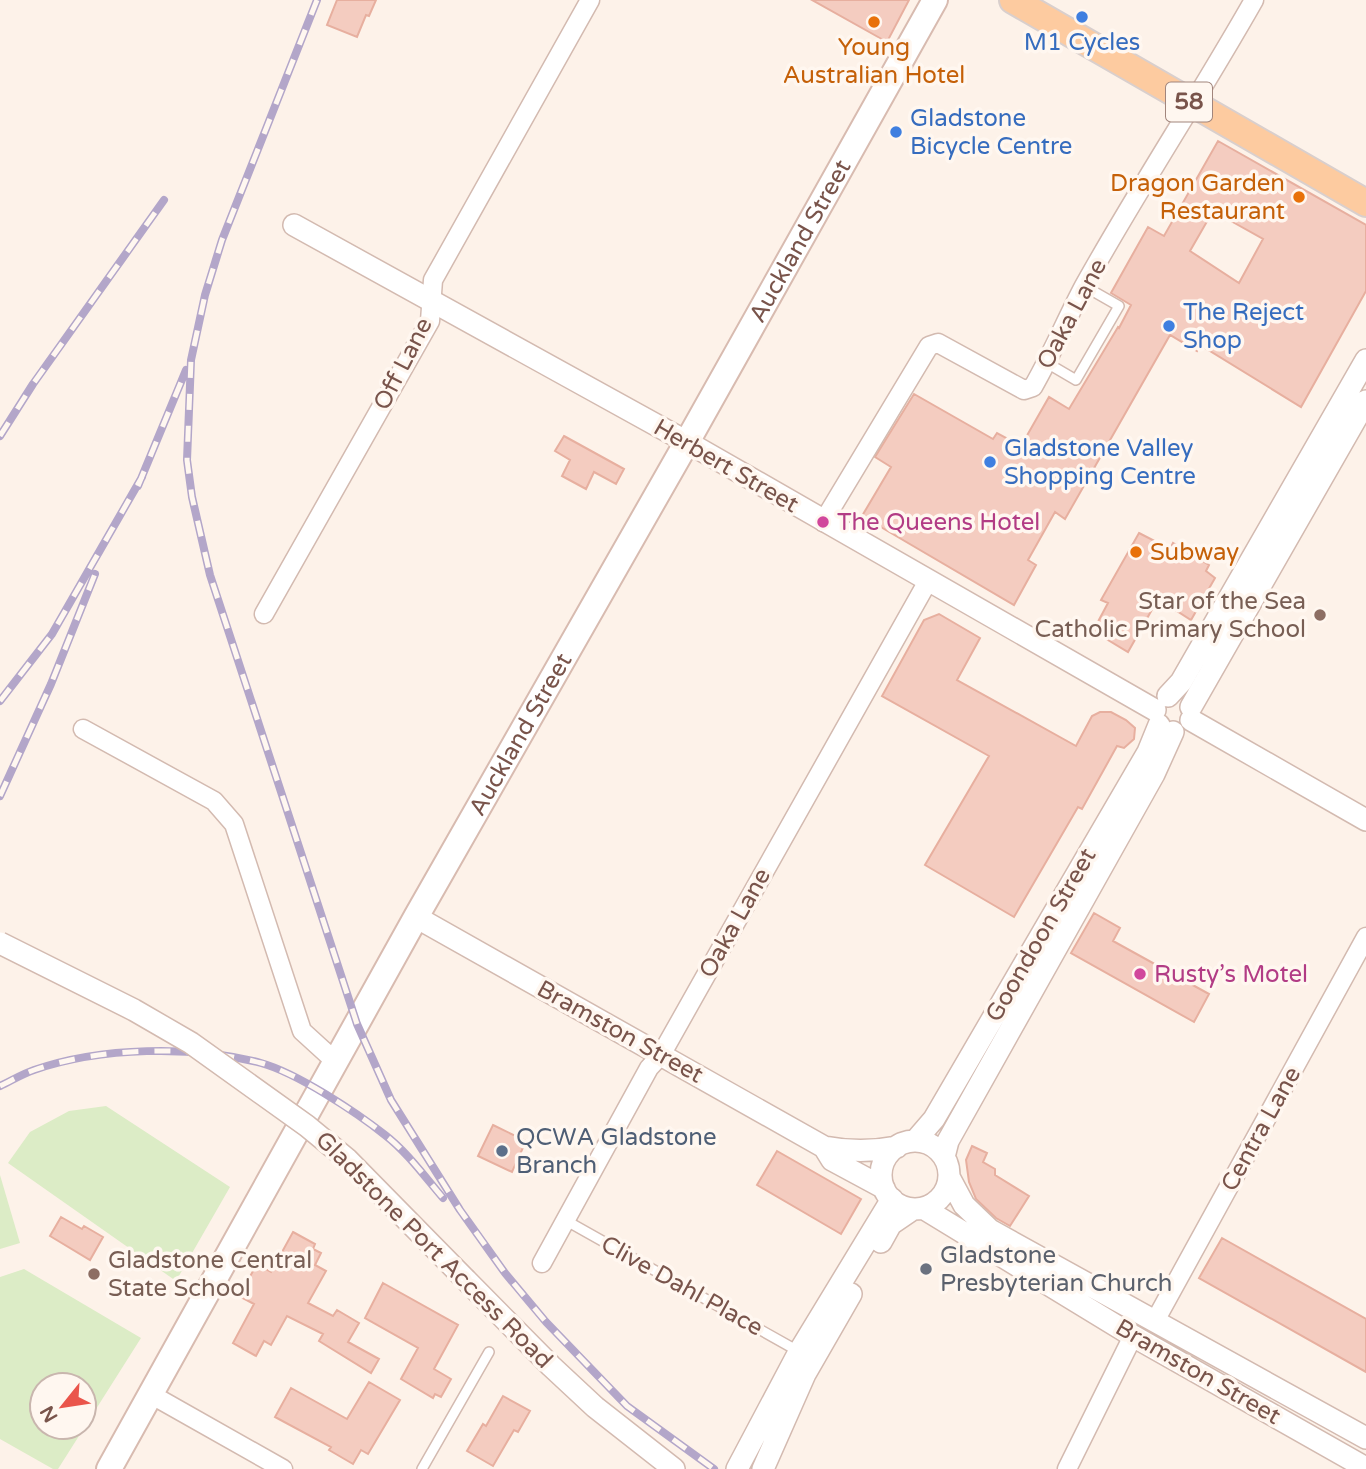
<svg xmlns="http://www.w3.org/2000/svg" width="1366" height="1469" font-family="'Varela Round',sans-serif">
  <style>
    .grass { fill: #dcecc6; fill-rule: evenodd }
    .building { fill: #f4ccc0; stroke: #e7af9f; stroke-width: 2; fill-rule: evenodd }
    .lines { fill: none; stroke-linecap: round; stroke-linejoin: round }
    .service-casing { stroke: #d3bab0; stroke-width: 12 }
    .minor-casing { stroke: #d3bab0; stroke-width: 21 }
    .tertiary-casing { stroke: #d3bab0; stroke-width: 24 }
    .secondary-casing { stroke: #d8bbb0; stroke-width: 28 }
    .primary-casing { stroke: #d9cfcd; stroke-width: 30 }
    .service { stroke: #fff; stroke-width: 9 }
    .minor { stroke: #fff; stroke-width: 18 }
    .tertiary { stroke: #fff; stroke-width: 21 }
    .secondary { stroke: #fff; stroke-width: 24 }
    .primary { stroke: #fdcba0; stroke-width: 26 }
    .rail-casing { stroke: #b3a6c9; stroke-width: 8 }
    .rail { stroke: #fff7f0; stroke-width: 5; stroke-dasharray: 16; stroke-linecap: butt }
    .tertiary-bridge-casing { stroke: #d3bab0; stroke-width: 24; stroke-linecap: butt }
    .tertiary-bridge { stroke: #fff; stroke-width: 21 }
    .shop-dot { fill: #3f7fe0; stroke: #fff7f0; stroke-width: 2.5 }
    .food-dot { fill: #e8710a; stroke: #fff7f0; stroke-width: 2.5 }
    .hotel-dot { fill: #d1479c; stroke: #fff7f0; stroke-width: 2.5 }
    .education-dot { fill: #8d6e63; stroke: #fff7f0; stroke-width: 2.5 }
    .service-dot { fill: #5c6f8a; stroke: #fff7f0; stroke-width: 2.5 }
    .worship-dot { fill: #6b7280; stroke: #fff7f0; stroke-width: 2.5 }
    .labels { text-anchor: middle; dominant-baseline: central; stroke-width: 7; stroke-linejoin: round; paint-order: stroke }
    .shield { fill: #fff7f0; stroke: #a1857c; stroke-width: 2 }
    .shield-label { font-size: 23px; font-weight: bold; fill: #79544b }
    .shop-label { font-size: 24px; fill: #366cbe; stroke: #fff7f0; text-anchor: start }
    .food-label { font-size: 24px; fill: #c56008; stroke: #fff7f0 }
    .street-label { font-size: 24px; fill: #79544b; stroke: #fff7f0 }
    .hotel-label { font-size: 24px; fill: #b23c85; stroke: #fff7f0; text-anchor: start }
    .education-label { font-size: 24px; fill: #785e54; stroke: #fff7f0; text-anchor: end }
    .service-label { font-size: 24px; fill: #4e5e75; stroke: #fff7f0; text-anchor: start }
    .worship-label { font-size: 24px; fill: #5b616d; stroke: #fff7f0; text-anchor: start }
  </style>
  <rect width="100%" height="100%" fill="#fdf2e9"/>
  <path class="grass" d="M106,1106l124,81 -54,94 -168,-118 22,-31 39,-21z
    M0,1175l20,68 -20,6z
    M24,1269l117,69 -83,131h-5l-53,-30v-162zM42,1385h42v42h-42z"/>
  <path class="building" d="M337,0h39l-7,16 -3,-1 -9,22 -30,-12z
    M812,0h97l-22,42z
    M1218,141l148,84v66l-65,116 -101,-62 -3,6 -27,-16 -105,184 -10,-7 -27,48 8,5 -22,40 -152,-89 29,-49 -16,-10 39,-63 79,45 4,-6 24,13 28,-49 20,12 49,-82 1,1 12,-23 -20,-12 37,-66 16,9zM1213,211l50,28 -24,44 -49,-32z
    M564,436l60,33 -8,15 -22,-12 -8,17 -24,-13 8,-16 -15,-9z
    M1139,533l31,16 3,-6 36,22 -3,6 9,7 -24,42 -33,-21 -30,53 -35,-21 15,-28 -7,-3z
    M939,614l41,24 -23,42 119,66 16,-30 8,-4h11l15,8 9,8 -1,11 -10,9 -7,-2 -35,63 -4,-2 -64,110 -89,-52 64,-109 -107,-60 42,-76z
    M1094,913l26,15 -7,13 96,53 -15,28 -123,-69z
    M493,1125l33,16 -14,31 -34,-16z
    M972,1146l15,7 -4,9 12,7v6l34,21 -19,30 -14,-8 -20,-19 -7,-17 -3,-22z
    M777,1151l84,48 -20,35 -84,-49z
    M61,1217l21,12 2,-3 19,11 -13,23 -40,-24z
    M293,1232l22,12 -2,5 8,4 -6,12 11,6 -18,32 25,13 4,-6 22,13 -11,19 31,17 -8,14 -52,-32 4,-7 -36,-18 -16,29 -7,-4 -8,15 -23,-13 21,-39 -15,-8 18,-32 14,8z
    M1222,1238l144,81v53l-167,-94z
    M383,1283l75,42 -24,44 17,10 -10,18 -6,-3 -2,4 -32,-19 17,-31 -53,-30z
    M369,1382l31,18 -32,54 -7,-4 -8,14 -24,-14 2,-3 -56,-30 16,-29 56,31z
    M503,1396l27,15 -12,21 -4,-2 -21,36 -26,-15 16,-27 3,2z"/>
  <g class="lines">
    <g class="service-casing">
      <path id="service" d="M1047,363l29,17 43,-74 -35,-20
        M565,1220l233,131
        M422,1469l67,-117"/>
    </g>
    <g class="minor-casing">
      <path id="minor" d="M823,522l106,-176 9,-3 86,47 9,-3c19,-33 33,-67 51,-101 54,-97 115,-189 170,-286
        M264,614l166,-293 3,-41 157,-280
        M83,729l131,72 20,23 68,207 34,31
        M542,1263l107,-195 12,-13 267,-474
        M1155,1321l211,-384
        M152,1395l131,74
        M1067,1469l66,-133"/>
    </g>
    <g class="tertiary-casing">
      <path id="tertiary" d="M294,225l393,217 468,268
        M1168,696l13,-14 185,-322
        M1191,707l175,-306
        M1191,720l175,100
        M416,917l408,230c26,5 47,5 73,0
        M915,1141l19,-22 214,-367 11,-27
        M881 1175a34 34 0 1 1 68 0a34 34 0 1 1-68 0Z
        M824,1147l8,13 52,28
        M944,1157l4,-16 206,-367 19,-42
        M949,1177l15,28 26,25 376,208
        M923,1208l210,128 233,132
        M881,1242l10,-18 22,-15
        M466,1280l85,86 44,41 79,62
        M737,1469l62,-117 93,-153
        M763,1469l42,-95 46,-80"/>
    </g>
    <g class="secondary-casing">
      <g id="secondary">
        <path id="s1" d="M109,1469l307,-552 271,-475 248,-442"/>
      </g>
    </g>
    <g class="primary-casing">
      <path id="primary" d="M1013,0l353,203"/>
    </g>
    <use href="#service" class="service"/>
    <use href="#minor" class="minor"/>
    <use href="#tertiary" class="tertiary"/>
    <use href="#secondary" class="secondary"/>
    <use href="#primary" class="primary"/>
    <g class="rail-casing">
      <path id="rail" d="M317,0l-95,240 -17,55 -14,65 -4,100 5,37 18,78 147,449 34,76 69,110 45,63 41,49 81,84 87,63
        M0,436l33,-52 131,-184
        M138,486l48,-116
        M0,701l52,-67 90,-157
        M0,796l51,-112 44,-110
        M0,1086c11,-5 22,-12 34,-16 66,-23 159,-25 227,-7 36,10 95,49 124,72 22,17 40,42 58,63"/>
    </g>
    <use href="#rail" class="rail"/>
    <g class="tertiary-bridge-casing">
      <path id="tertiary-bridge" d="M0,943l134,67 57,33 116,83 40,33 119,121"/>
    </g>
    <use href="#tertiary-bridge" class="tertiary-bridge"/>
  </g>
  <g class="shop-dot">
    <circle cx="1082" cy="17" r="7"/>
    <circle cx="896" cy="132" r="7"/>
    <circle cx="1169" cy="326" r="7"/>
    <circle cx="990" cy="462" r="7"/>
  </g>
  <g class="food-dot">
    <circle cx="874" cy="22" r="7"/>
    <circle cx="1299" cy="197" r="7"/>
    <circle cx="1136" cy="552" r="7"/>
  </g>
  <g class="hotel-dot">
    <circle cx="823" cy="522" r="7"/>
    <circle cx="1140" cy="974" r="7"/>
  </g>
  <g class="education-dot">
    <circle cx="1320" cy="615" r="7"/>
    <circle cx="94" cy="1274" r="7"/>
  </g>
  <circle class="service-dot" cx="502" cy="1151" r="7"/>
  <circle class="worship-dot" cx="926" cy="1269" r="7"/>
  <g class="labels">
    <rect class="shield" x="1166" y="82.5" width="46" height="39" rx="5"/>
    <g class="shield-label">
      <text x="1189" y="102">58</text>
    </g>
    <g class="shop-label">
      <text x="1082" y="42" text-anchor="middle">M1 Cycles</text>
      <text x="910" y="118">Gladstone<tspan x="910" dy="28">Bicycle Centre</tspan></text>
      <text x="1183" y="312">The Reject<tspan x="1183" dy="28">Shop</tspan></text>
      <text x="1004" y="448">Gladstone Valley<tspan x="1004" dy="28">Shopping Centre</tspan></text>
    </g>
    <g class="food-label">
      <text x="874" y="47">Young<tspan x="874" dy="28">Australian Hotel</tspan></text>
      <text x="1285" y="183" text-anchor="end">Dragon Garden<tspan x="1285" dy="28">Restaurant</tspan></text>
      <text x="1150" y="552" text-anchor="start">Subway</text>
    </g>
    <g class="street-label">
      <text stroke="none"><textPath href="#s1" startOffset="1409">Auckland Street</textPath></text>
      <text transform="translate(1072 314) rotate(-62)">Oaka Lane</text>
      <text transform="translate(403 364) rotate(-63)">Off Lane</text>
      <text transform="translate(726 466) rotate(30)">Herbert Street</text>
      <text stroke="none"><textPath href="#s1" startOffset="842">Auckland Street</textPath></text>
      <text transform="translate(735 923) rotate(-61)">Oaka Lane</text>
      <text transform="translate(1041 935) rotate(-60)">Goondoon Street</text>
      <text transform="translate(620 1032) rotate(29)">Bramston Street</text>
      <text transform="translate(1261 1129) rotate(-61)">Centra Lane</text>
      <text transform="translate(434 1250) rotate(45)">Gladstone Port Access Road</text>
      <text transform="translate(682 1286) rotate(29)">Clive Dahl Place</text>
      <text transform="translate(1198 1372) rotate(30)">Bramston Street</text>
    </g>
    <g class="hotel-label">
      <text x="837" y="522">The Queens Hotel</text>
      <text x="1154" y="974">Rusty’s Motel</text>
    </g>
    <g class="education-label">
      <text x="1306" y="601">Star of the Sea<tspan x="1306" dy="28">Catholic Primary School</tspan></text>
      <text x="108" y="1260" text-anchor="start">Gladstone Central<tspan x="108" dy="28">State School</tspan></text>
    </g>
    <g class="service-label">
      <text x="516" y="1137">QCWA Gladstone<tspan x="516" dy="28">Branch</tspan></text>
    </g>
    <g class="worship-label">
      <text x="940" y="1255">Gladstone<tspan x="940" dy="28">Presbyterian Church</tspan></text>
    </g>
  </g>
  <g transform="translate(63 1406) rotate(240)"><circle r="33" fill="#fff7f0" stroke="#c9b6ae" stroke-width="2"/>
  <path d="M0-5L12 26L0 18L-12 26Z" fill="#ea554b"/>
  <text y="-10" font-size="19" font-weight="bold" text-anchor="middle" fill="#79544b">N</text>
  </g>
</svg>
